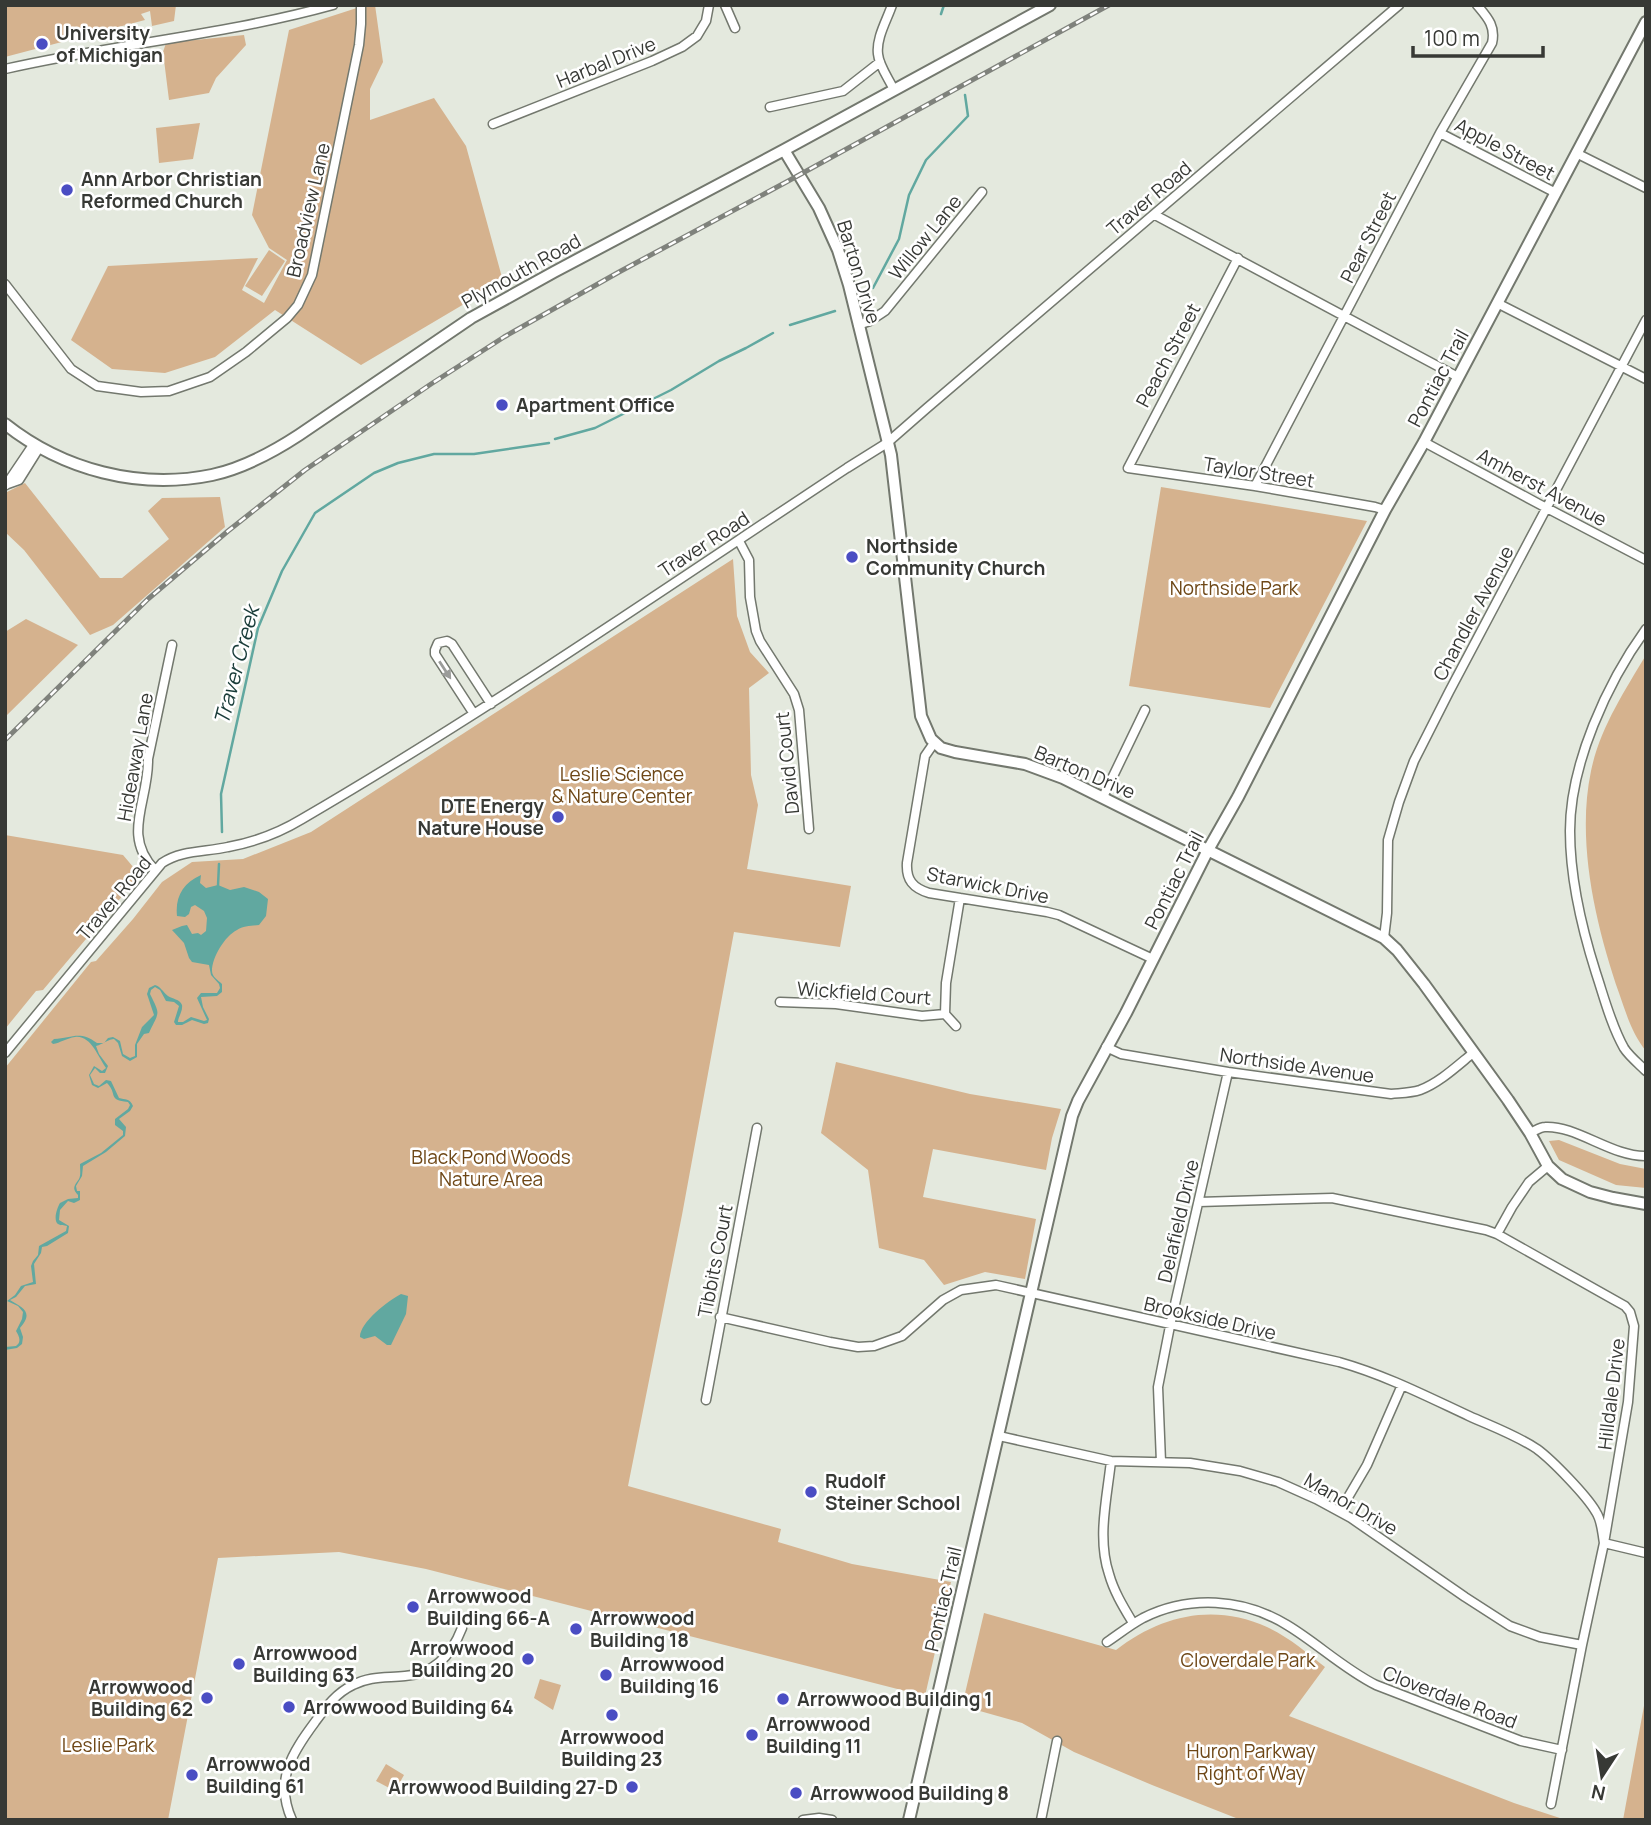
<svg xmlns="http://www.w3.org/2000/svg" width="1651" height="1825" font-family="Manrope,sans-serif">
  <style>
    .green { fill: #d5b28e }
    .water { fill: #61a8a0 }
    .lines { fill: none; stroke-linecap: round; stroke-linejoin: round }
    .stream { stroke: #61a8a0; stroke-width: 2.5 }
    .minor-casing { stroke: #73786e; stroke-width: 11 }
    .secondary-casing { stroke: #73786e; stroke-width: 14 }
    .minor { stroke: #fff; stroke-width: 8 }
    .secondary { stroke: #fff; stroke-width: 10 }
    .rail-casing { stroke: #7f827c; stroke-width: 5 }
    .rail { stroke: #fff; stroke-width: 2.5; stroke-dasharray: 8; stroke-linecap: butt }
    .oneway { fill: #9b9c9a }
    .poi-dot { fill: #4a4dc3; stroke: #fff; stroke-width: 2.5 }
    .labels { text-anchor: middle; dominant-baseline: central; stroke-width: 5; stroke-linejoin: round; paint-order: stroke }
    .poi-label { font-size: 19px; font-weight: bold; fill: #373935; stroke: #fff; text-anchor: start }
    .street-label { font-size: 19px; fill: #373935; stroke: #fff }
    .park-label { font-size: 19px; fill: #6e4716; stroke: #fff }
    .water-label { font-size: 21px; font-style: italic; fill: #183b38; stroke: #fff }
  </style>
  <rect width="100%" height="100%" fill="#e4e9de"/>
  <path class="green" d="M5,5h171l-2,16 -22,5 -2,-15 -9,3 4,6 -140,37z
    M366,5h9l8,57 -13,27v31l64,-22 32,48 37,135 -142,84 -86,-55 -60,47 -50,16 -53,-4 -41,-29 37,-74 150,-8 -16,32 22,13 23,-43 -18,-12 -17,-33 37,-185z
    M244,35l2,10 -30,33 -7,15 -40,7 -6,-48 3,-9z
    M200,123l-7,36 -34,4 -3,-35z
    M269,250l16,11 -23,35 -17,-10z
    M25,483l75,95h22l47,-39 -21,-28 14,-13 58,-1 5,30 -112,98 -23,10 -66,-85 -19,-18v-39z
    M1161,487l206,34 -97,187 -141,-22z
    M733,559l4,57 13,36 19,21 -20,15 2,87 7,30 -11,64 104,17 -11,61 -106,-15 -52,283 -54,271 153,43 -3,13 74,22 99,18 -26,114 -499,-127 -87,-17 -121,6 -50,262h-163v-752l86,-106 5,-1 37,-42 29,-37 30,-20 51,-3 68,-27z
    M26,619l52,26 -73,72v-85z
    M1646,655v396c-14,-17 -20,-38 -27,-58 -23,-67 -43,-151 -28,-222 9,-43 33,-79 55,-116z
    M5,835l118,20 17,20 -97,115 -7,1 -31,38z
    M836,1062l134,32 91,15 -9,29 -6,32 -113,-21 -10,48 113,22 -11,60 -40,-7 -41,13 -20,-25 -45,-12 -11,-78 -47,-37z
    M1559,1140l61,24 26,5v19l-30,-3 -57,-25 -10,-19z
    M984,1613l132,37c45,-35 98,-47 151,-23 22,10 40,26 58,40l-36,49 225,87 52,17h-325l-89,-35 -78,-33 -52,-29 -60,-17z
    M540,1679l21,6 -8,25 -19,-12z
    M1646,1695v125h-23z
    M386,1764l18,11 -9,16 -19,-10z"/>
  <path class="water" d="M201,875l-1,8 6,5 12,-3 12,5 14,-3 15,5 9,7 -2,17 -7,9c-7,1 -16,1 -22,5 -12,6 -25,27 -25,41 0,6 6,9 10,13v8l-5,4 -16,1 2,10 6,12 -1,4 -4,1 -12,-4 -10,5h-6l-2,-3 5,-16 -5,-4 -8,-1 -6,-11 -5,-3 -4,3 -1,4c11,22 9,17 -1,39l-5,1 -7,10v13l-7,4 -8,-5 -4,-13 -4,-4c-5,0 -11,5 -18,7l3,8 9,12 -3,7h-5l-5,-5 -5,7 4,9 5,2 7,-6 5,1 8,17c6,2 11,0 14,8l-3,5 -11,8 7,8 -1,9 -19,16 -23,14 -1,10 -6,10 1,5h3v9l-6,3 -6,-2 -8,9 -1,10 10,6 -1,7 -21,13 -5,1 -1,6 -7,11 2,20 -11,2 -9,11 -6,3c13,8 24,12 10,28l3,9 -1,7 -5,4 -12,2v-3l11,-1c6,-4 3,-10 0,-15l6,-12 1,-7 -5,-6 -11,-5 8,-6 6,-9 12,-4 -2,-16 2,-5 5,-6 1,-9 27,-15 1,-5c-3,-1 -6,0 -9,-2 -5,-4 -1,-16 2,-21l8,-4 10,-1v-3c-7,-7 -3,-10 1,-16 2,-4 1,-10 1,-15l21,-11 22,-18v-4l-8,-6v-6l13,-10 2,-4 -2,-3c-21,-2 -10,-8 -21,-19l-9,5 -6,-3 -3,-10 5,-9 8,5 4,-3c-8,-11 -15,-33 -31,-31 -8,1 -15,6 -22,7l-2,-2 3,-3c18,-1 26,-9 43,4h7l4,-5 5,-1 7,4 3,13 7,4 5,-2v-11l7,-18 12,-12 -7,-21 2,-6 6,-3c6,2 7,6 13,11 4,3 12,3 14,9 1,6 -4,12 -4,17h5l8,-5 13,4 3,-1 -10,-22 4,-5h16l3,-5 -1,-4 -8,-9 -2,-10 -17,-3 -3,-4 -5,-15 -12,-13 10,-4 5,-1 5,9 6,-1 3,2 5,-4 1,-13 -3,-7 -9,-6 -4,2 -2,7 -4,3 -8,-1c-2,-19 6,-33 24,-41z
    M401,1294l7,2 -2,18 -15,31h-4l-12,-9 -11,3 -4,-2c0,-15 28,-36 41,-43z"/>
  <g class="lines">
    <path class="stream" d="M941,14l3,-9
      M873,288l26,-49 10,-44 17,-35 42,-44 -3,-21
      M790,325l45,-14
      M555,439l40,-11 76,-38 48,-29 27,-13 27,-15
      M222,832l-1,-38 37,-166 24,-57 33,-58 59,-40 24,-10 36,-9h40l75,-11
      M218,886l1,-22"/>
    <g class="minor-casing">
      <path id="minor" d="M725,5l10,23
        M892,5c-5,15 -16,33 -14,49 1,12 11,25 16,36
        M5,69c109,-25 220,-34 328,-64
        M770,107l73,-16 37,-29
        M493,124l159,-63 30,-14 15,-11 9,-15 3,-16
        M1440,133l116,60
        M1576,153l70,35
        M1155,215l303,162
        M1238,258l-110,210 127,18 120,21 10,3
        M5,284l66,85 26,17 44,6 28,-1 41,-14 36,-25 41,-34 11,-13 14,-30 47,-230 2,-21v-19
        M1497,303l149,76
        M858,325l12,-4 15,-10 97,-119
        M1424,442l115,62 107,56
        M5,485l14,-5 20,-32
        M6,485l27,-40
        M1255,486l185,-353 52,-90c4,-17 -5,-26 -15,-38
        M739,541l10,19 1,37 6,34 4,10 34,53 5,16 10,119
        M1646,629c-39,54 -76,135 -76,202 0,46 12,98 26,142 8,24 15,52 28,75 5,8 15,16 22,23
        M474,714l-39,-60v-4l3,-7 9,-2 5,3 39,60
        M934,743l-9,13 -18,107c-1,17 6,25 22,30l118,19 12,3 94,44
        M1103,797l42,-87
        M155,870c-34,-35 -6,-69 -7,-111l24,-114
        M1384,938l3,-25 1,-73 11,-38 15,-41 35,-69 197,-372
        M780,1002l56,2 86,12 23,-2 1,-31 14,-85
        M945,1014l11,12
        M1106,1047l15,7 107,18 163,22c10,-1 20,-1 29,-4 19,-7 37,-24 53,-37
        M5,1053l157,-190c19,-13 44,-11 66,-16 27,-5 51,-14 74,-28 187,-109 365,-232 545,-351l40,-25 40,-35 472,-403
        M1530,1133c5,-2 10,-6 15,-6 31,-2 67,30 101,29
        M1199,1202l133,-4 154,32 11,4 128,72 5,6 4,14 -6,76 -24,141 -22,102 -31,159
        M1497,1234l15,-27 17,-25 19,-16
        M720,1317l110,25 28,5 16,-1 28,-10 41,-36 18,-10 35,-5 343,77c46,13 87,34 130,54 22,10 47,19 68,33 15,11 50,47 59,63 6,9 6,20 8,31l42,10
        M706,1400l51,-272
        M999,1436l112,25 79,2 50,8 38,11 38,17 35,19 114,79 45,29 30,11 42,8
        M1111,1461c-4,37 -14,77 -2,113 5,18 15,34 24,49
        M1161,1462l-3,-75 12,-61 58,-254
        M1340,1511l27,-46 35,-80
        M1107,1642c12,-8 23,-17 36,-24 46,-23 100,-20 144,7 30,18 57,44 89,60l145,56 41,9
        M292,1820c-18,-40 0,-67 23,-98 11,-15 21,-29 38,-37 17,-9 33,-7 52,-9 30,-2 47,-22 57,-48
        M803,1820l16,-2 13,2
        M1041,1820l16,-79"/>
    </g>
    <g class="secondary-casing">
      <path id="secondary" d="M784,150l35,58 19,42 11,35 42,170 30,261 10,23 10,9 14,4 70,12 38,14 321,160 13,12 27,34 84,116 22,33 18,33 14,13 28,13 23,6 33,6
        M5,424c58,46 134,66 207,51 32,-7 61,-23 87,-40l172,-117 83,-46 230,-122 266,-145
        M909,1820l163,-704 6,-15 48,-88 82,-163 30,-53 147,-287 39,-68 222,-420"/>
    </g>
    <use href="#minor" class="minor"/>
    <use href="#secondary" class="secondary"/>
    <g class="rail-casing">
      <path id="rail" d="M5,740l143,-141 80,-68 77,-61 126,-86 73,-47 115,-65 171,-92 319,-175"/>
    </g>
    <use href="#rail" class="rail"/>
  </g>
  <defs><path id="oneway-solid" d="M-6-.8H1V-3.2L6.5 0L1 3.2V.8H-6Z" transform="scale(1.75)"/></defs>
  <use class="oneway" href="#oneway-solid" transform="translate(445 670) rotate(57)"/>
  <g class="poi-dot">
    <circle cx="42" cy="44" r="7"/>
    <circle cx="67" cy="190" r="7"/>
    <circle cx="502" cy="405" r="7"/>
    <circle cx="852" cy="557" r="7"/>
    <circle cx="558" cy="817" r="7"/>
    <circle cx="811" cy="1492" r="7"/>
    <circle cx="413" cy="1607" r="7"/>
    <circle cx="576" cy="1629" r="7"/>
    <circle cx="528" cy="1659" r="7"/>
    <circle cx="239" cy="1664" r="7"/>
    <circle cx="606" cy="1675" r="7"/>
    <circle cx="207" cy="1698" r="7"/>
    <circle cx="783" cy="1699" r="7"/>
    <circle cx="289" cy="1707" r="7"/>
    <circle cx="612" cy="1715" r="7"/>
    <circle cx="752" cy="1735" r="7"/>
    <circle cx="192" cy="1775" r="7"/>
    <circle cx="632" cy="1787" r="7"/>
    <circle cx="796" cy="1793" r="7"/>
  </g>
  <g class="labels">
    <g class="poi-label">
      <text x="56" y="33">University<tspan x="56" dy="22">of Michigan</tspan></text>
      <text x="81" y="179">Ann Arbor Christian<tspan x="81" dy="22">Reformed Church</tspan></text>
      <text x="516" y="405">Apartment Office</text>
      <text x="866" y="546">Northside<tspan x="866" dy="22">Community Church</tspan></text>
      <text x="544" y="806" text-anchor="end">DTE Energy<tspan x="544" dy="22">Nature House</tspan></text>
      <text x="825" y="1481">Rudolf<tspan x="825" dy="22">Steiner School</tspan></text>
      <text x="427" y="1596">Arrowwood<tspan x="427" dy="22">Building 66-A</tspan></text>
      <text x="590" y="1618">Arrowwood<tspan x="590" dy="22">Building 18</tspan></text>
      <text x="514" y="1648" text-anchor="end">Arrowwood<tspan x="514" dy="22">Building 20</tspan></text>
      <text x="253" y="1653">Arrowwood<tspan x="253" dy="22">Building 63</tspan></text>
      <text x="620" y="1664">Arrowwood<tspan x="620" dy="22">Building 16</tspan></text>
      <text x="193" y="1687" text-anchor="end">Arrowwood<tspan x="193" dy="22">Building 62</tspan></text>
      <text x="797" y="1699">Arrowwood Building 1</text>
      <text x="303" y="1707">Arrowwood Building 64</text>
      <text x="766" y="1724">Arrowwood<tspan x="766" dy="22">Building 11</tspan></text>
      <text x="612" y="1737" text-anchor="middle">Arrowwood<tspan x="612" dy="22">Building 23</tspan></text>
      <text x="206" y="1764">Arrowwood<tspan x="206" dy="22">Building 61</tspan></text>
      <text x="618" y="1787" text-anchor="end">Arrowwood Building 27-D</text>
      <text x="810" y="1793">Arrowwood Building 8</text>
    </g>
    <g class="street-label">
      <text transform="translate(606 62) rotate(-22)">Harbal Drive</text>
      <text transform="translate(1505 149) rotate(28)">Apple Street</text>
      <text transform="translate(1149 198) rotate(-40)">Traver Road</text>
      <text transform="translate(308 210) rotate(-77)">Broadview Lane</text>
      <text transform="translate(925 237) rotate(-51)">Willow Lane</text>
      <text transform="translate(1368 237) rotate(-63)">Pear Street</text>
      <text transform="translate(521 271) rotate(-29)">Plymouth Road</text>
      <text transform="translate(859 272) rotate(73)">Barton Drive</text>
      <text transform="translate(1168 355) rotate(-62)">Peach Street</text>
      <text transform="translate(1438 378) rotate(-62)">Pontiac Trail</text>
      <text transform="translate(1259 472) rotate(9)">Taylor Street</text>
      <text transform="translate(1542 487) rotate(28)">Amherst Avenue</text>
      <text transform="translate(704 544) rotate(-33)">Traver Road</text>
      <text transform="translate(1473 613) rotate(-62)">Chandler Avenue</text>
      <text transform="translate(135 757) rotate(-80)">Hideaway Lane</text>
      <text transform="translate(787 763) rotate(-96)">David Court</text>
      <text transform="translate(1085 772) rotate(23)">Barton Drive</text>
      <text transform="translate(1174 880) rotate(-63)">Pontiac Trail</text>
      <text transform="translate(988 885) rotate(11)">Starwick Drive</text>
      <text transform="translate(114 898) rotate(-50)">Traver Road</text>
      <text transform="translate(864 993) rotate(4)">Wickfield Court</text>
      <text transform="translate(1297 1065) rotate(8)">Northside Avenue</text>
      <text transform="translate(1178 1221) rotate(-77)">Delafield Drive</text>
      <text transform="translate(715 1261) rotate(-79)">Tibbits Court</text>
      <text transform="translate(1210 1318) rotate(13)">Brookside Drive</text>
      <text transform="translate(1611 1394) rotate(-83)">Hilldale Drive</text>
      <text transform="translate(1351 1504) rotate(30)">Manor Drive</text>
      <text transform="translate(943 1599) rotate(-77)">Pontiac Trail</text>
      <text transform="translate(1450 1697) rotate(21)">Cloverdale Road</text>
    </g>
    <g class="park-label">
      <text x="1234" y="588">Northside Park</text>
      <text x="622" y="774">Leslie Science<tspan x="622" dy="22">&amp; Nature Center</tspan></text>
      <text x="491" y="1157">Black Pond Woods<tspan x="491" dy="22">Nature Area</tspan></text>
      <text x="1248" y="1660">Cloverdale Park</text>
      <text x="108" y="1745">Leslie Park</text>
      <text x="1251" y="1751">Huron Parkway<tspan x="1251" dy="22">Right of Way</tspan></text>
    </g>
    <g class="water-label">
      <text transform="translate(236 665) rotate(-75)">Traver Creek</text>
    </g>
  </g>
  <rect width="1651" height="1825" fill="none" stroke="#373935" stroke-width="14"/>
  <g transform="translate(1602 1776) rotate(192)" stroke="#ffffff" stroke-width="5" paint-order="stroke">
  <path d="M0-5L12 26L0 18L-12 26Z" fill="#373935"/>
  <text y="-10" font-size="19" font-weight="bold" text-anchor="middle" fill="#373935">N</text>
  </g>
  <path d="M1413 46v10h130v-10" fill="none" stroke="#373935" stroke-width="3.5"/>
  <text x="1424" y="46" font-size="21" fill="#373935" stroke="#ffffff" stroke-width="5" paint-order="stroke">100 m</text>
</svg>
